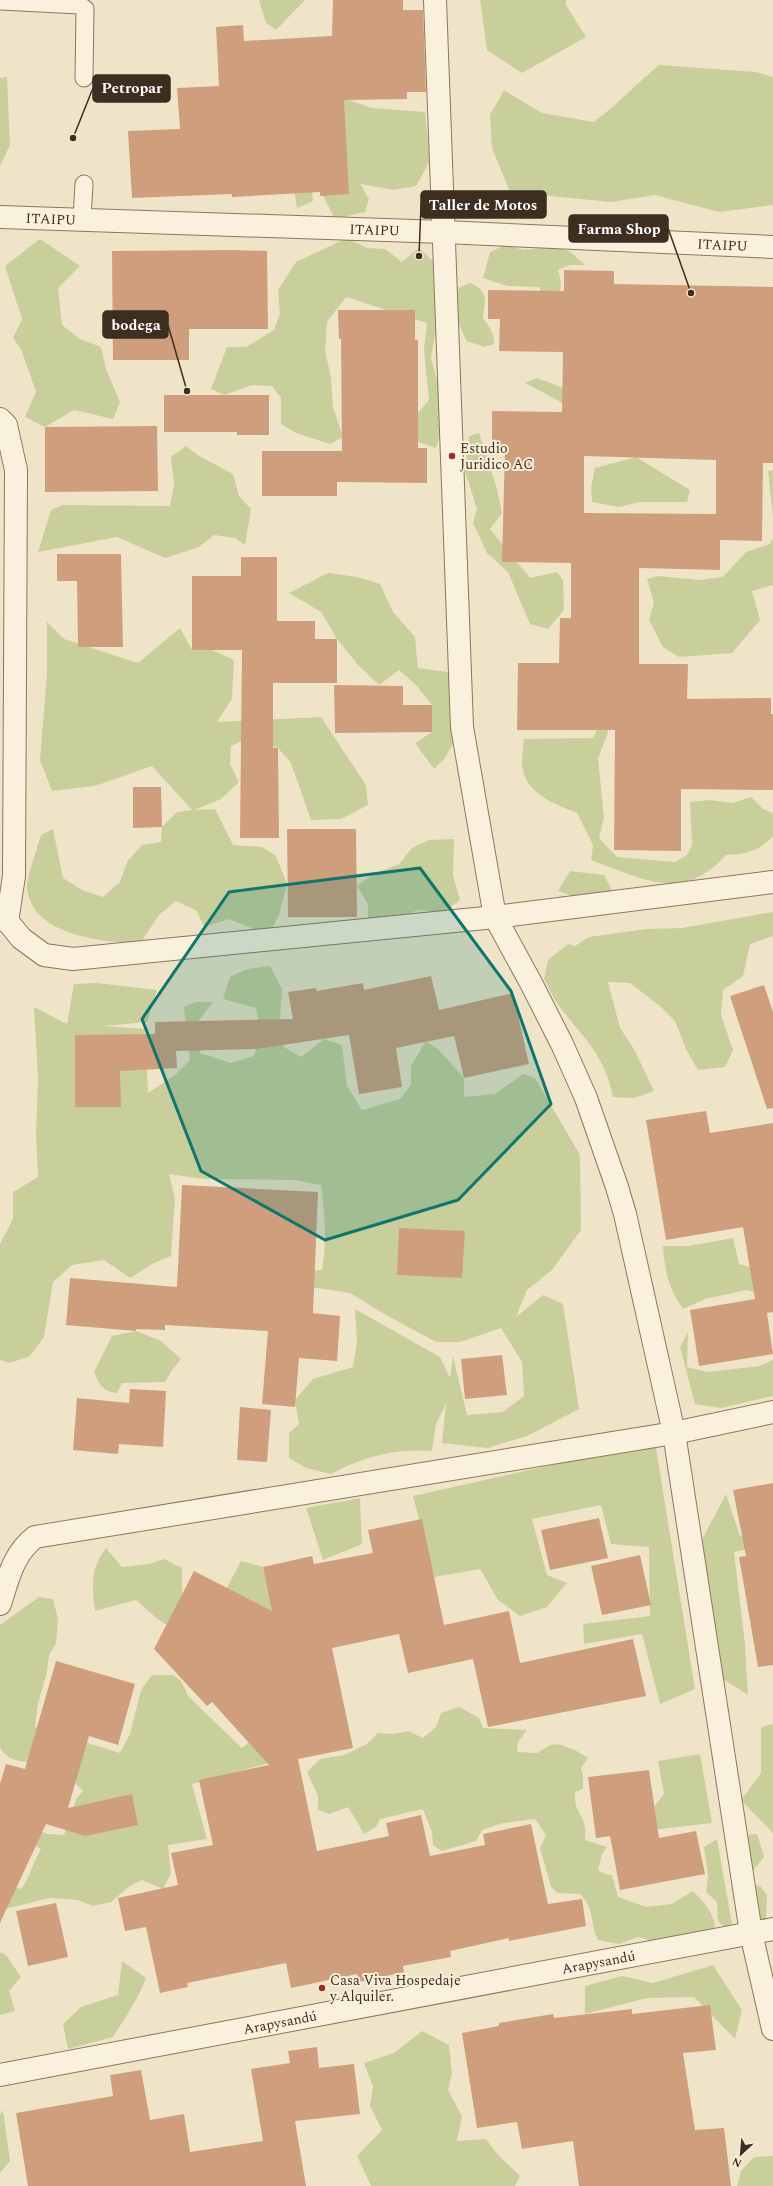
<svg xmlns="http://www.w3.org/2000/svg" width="773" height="2186" font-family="Spectral,serif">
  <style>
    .green { fill: #c9cf9b }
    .building { fill: #cf9f7d; fill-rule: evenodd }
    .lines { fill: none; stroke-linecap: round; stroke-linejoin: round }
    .lane-casing { stroke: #8d765c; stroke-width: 19 }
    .street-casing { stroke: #8d765c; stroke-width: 24 }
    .lane { stroke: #faf1dc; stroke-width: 17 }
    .street { stroke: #faf1dc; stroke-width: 22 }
    .marked { fill: #0f766e; fill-opacity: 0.2; stroke: #0f766e; stroke-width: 3; stroke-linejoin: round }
    .poi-dot { fill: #9e2a2b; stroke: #f7eed8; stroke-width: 1.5 }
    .labels { text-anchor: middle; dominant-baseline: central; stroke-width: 4; stroke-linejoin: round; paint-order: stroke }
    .street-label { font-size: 14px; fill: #3d2e20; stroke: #f7eed8 }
    .poi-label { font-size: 14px; fill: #3d2e20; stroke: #f7eed8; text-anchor: start }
    .leader { fill: none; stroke: #3d2e20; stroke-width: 1.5 }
    .callout-dot { fill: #3d2e20; stroke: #f7eed8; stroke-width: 1.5 }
    .callout { fill: #3d2e20; stroke: #3d2e20; stroke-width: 1.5 }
    .callout-label { font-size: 15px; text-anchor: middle; font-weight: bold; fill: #fff }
  </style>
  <rect width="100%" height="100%" fill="#f0e4c8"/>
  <path class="green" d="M259,0h46l-29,30 -10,-7z
    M480,0h86v5l20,32 -64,36 -35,-23z
    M659,65l97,7 17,5v128l-54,7 -64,-17 -44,7 -101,-10 -18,-44 -2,-33 14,-25 38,23 52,9c24,-18 43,-39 65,-57z
    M7,77l3,68 -10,21v-88z
    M308,97l41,3 23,8 53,4 5,49 -14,25 -22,4 -34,-6 9,15 -4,13 -30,7 -25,-49 3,31 -16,7 -13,-88z
    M347,238l20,10 18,1 17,13 17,-14 15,14 6,44 -9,52 10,37 2,31 -7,22 -24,-8 -16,-38 23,10 10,-12 -5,-51 3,-26 -81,-26 -19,25 -2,28 6,28 2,29 10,30 -13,7 -34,-11 -15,-9v-26l-9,-12 -20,-1 -28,10 -13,-6 16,-42h19l28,-17 6,-16 -2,-24 18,-28z
    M40,239l40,27 -22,22 4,37 18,14 21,8 5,22 14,33 -7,17 -39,-9 -29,17 -20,-10 11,-25 -15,-43 -8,-11 9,-19 -17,-53z
    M505,245l19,5 27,-3 18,4 16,14h-15l-12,5 3,11 -1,13 -16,4 -5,-11 -32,-1 -24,-8 7,-26z
    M470,283c19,7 15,19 13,35 7,9 11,15 11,26l-10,3 -17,-6c-8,-15 -18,-38 -9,-53z
    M537,378l34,13 11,31 -23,-21 -34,-18z
    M479,433l18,56 5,24 -12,16 40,49 27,-6 6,8 1,30 -16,19 -18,-5 -22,-52 -21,-19 -14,-30 4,-14 -12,-38 4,-35z
    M186,446l13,10 34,18 6,22 12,13 -6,36 -10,-7 -21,-3 -15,12 -34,11 -48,-21 -79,15 13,-42 12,-5 107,1 4,-22 -3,-27z
    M636,457l54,33 -3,12h-47l-21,5 -27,-5 -1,-14 4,-20z
    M773,470v47l-5,-46z
    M773,539v46l-21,6 8,29 -28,33 -53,4 -16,-10 -14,-27 5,-17 -7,-24 11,-3 41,4 24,-3 23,-25 24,-8z
    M328,573l29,4 23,7 13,28 22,25 3,31 30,4 14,55 -17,31 -11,11 -19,-26 17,-11v-27l-16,-20 -17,-15 -20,15 -21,-20 -21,-26 -16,-27 -32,-19z
    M47,622l17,17 74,24 42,-35 12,22h20l22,10 -2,39 -15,23 104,-5 45,68 2,20 -27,14 -30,1 -20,-57 -13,-15 -29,-10 -18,8 -1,18 9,18 -18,17 -27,11 21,-1 18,36 29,2 14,9 11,28 -8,31 -10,20 -40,-16 -25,8 -7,-16 -21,-10 -17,14 -20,30c-38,-5 -105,-8 -112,-56 -1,-10 11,-43 14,-54l12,-6 10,49 21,13 19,6 17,-15 7,-20 15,-17 19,-3 1,-15 15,-15 15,-2 -40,-44 -57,20 -43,5 -12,-31 7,-86z
    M602,718l6,14 -10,27 6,59 -5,20 18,19 58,5 12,-7 5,-10 -2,-43 20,-2 22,3 19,-6 12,12 10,4v23c-13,15 -27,18 -47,19 -42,48 -84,24 -135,5l2,-15 -16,-32c-23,-9 -53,-20 -55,-49 0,-8 1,-16 2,-25l69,-1z
    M454,839l-1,37 7,24 -18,13 -24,-3 -24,10 -26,-1v-15l-11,-18 15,-11 27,-11 13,-16 17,-8z
    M570,871l34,4 10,19 -32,5 -24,-8z
    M773,912v24l-23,8 -7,32 -20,14 -2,25 12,35 -8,17 -27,3 -12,-21 -11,-28 -15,-15 -30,-23 -22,-1 12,46 14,21 20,42 -20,7 -21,-1c-9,-44 -29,-58 -54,-91 -6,-8 -10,-18 -15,-27l4,-19 20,-16 7,2 14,-9 57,-8 36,-1z
    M270,966l12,23 -2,28 4,30 17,10 23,-18 18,6 5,41 15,24 38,-11 11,-14v-19l15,-25 12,8 26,29v19l31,-3 28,-20 12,4 45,77 1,75 -29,40 -25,20 -11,27 27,-22 20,9 16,105 -52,27 -40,12 -45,-5 4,-39 -10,20 -4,27c-35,-3 -71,6 -101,23l-25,-6 -17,-10v-25l10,-9 -4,-24 18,-21 40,-12 4,-25 -2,-33 85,48 10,21 3,-22 14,59 36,-3 21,-16 -2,-34 -21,-34 -41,14h-24l-50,-27 -36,-22 -32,-5 -23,3 -1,-19 28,-2c5,-29 3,-56 -1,-85l-26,-5 -91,-1 -35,-5 6,24 -4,58 -19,8 -22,14 -26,-18 -32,5 -19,17 -9,55 -14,19 -20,7 -10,-3v-116l13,-25v-27l25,-15 -2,-41 2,-58 -4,-71 33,17 7,-40 23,-1 60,7 -10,32 -44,4 42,3 3,64 27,-18 15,-15 -6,-53 11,-5h18l-14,18 1,33 31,10 23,-7 7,-21 -5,-27 -33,-9 7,-22 17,-8z
    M733,1238l6,26 29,8 3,25 -24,-7 -42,9 -22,10c-15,-22 -18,-37 -20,-63h25z
    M136,1331l25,10 20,18 -9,11 -7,12 -43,1 -5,10c-14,-1 -18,-9 -23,-21l18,-36z
    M688,1332l-1,35 20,5 53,-6 13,-6v36l-52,12 -26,-4 -15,-57z
    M655,1442l40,247 -35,15 -18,-70 -58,10 -1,-20 67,-8 -1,-69 -38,-3 -10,-39 -69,14 15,56 20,8 -20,24 -27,9 -22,-16 -18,-31 -46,8 -21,-81z
    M726,1494l14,42 33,-5v13l-39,8 11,92 3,51 -38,-24 -13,-122z
    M360,1498l2,46 -39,16 -17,-52z
    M106,1548l16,19 27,-3 15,-5 18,9v26l38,7 21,-40 22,6 13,59 -97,8 -24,-17 -19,-17 -41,11c-3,-25 -5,-42 11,-63z
    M39,1597l14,2 5,20 -2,25 -7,11 -2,17 -9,32 -3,23 85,26 10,-19 11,-44 11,-15h21l8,6 8,16 53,51 12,-10 41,18 -103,28 15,55 -39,6 3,29 -8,15 -21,-9 -12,6 -19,16 -18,4 -15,-6 -28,-2 -50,12 12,-24 9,3c9,-11 12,-27 20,-40l-12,-7 2,-14 16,6 17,1 12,-36 7,-8c-12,-13 -25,-21 -42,-26 -17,-6 -30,0 -41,-17v-123z
    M459,1707l20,11 4,10 44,2 -9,12 -1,10 20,1 13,-8 8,-1 17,6 13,8 -7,10 2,7v14l-8,3c0,5 0,12 2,16 7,14 9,15 8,32l22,7 -5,7 -4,16 7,4 7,1 6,22 28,10 26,-3 21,-13c11,12 25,25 21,43l-58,8 -18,-5 -19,7 -21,-4c-9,-18 -2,-29 -18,-46l-22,-1 -7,-6 -11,-39 6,-13 -11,-16 -32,4 -21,7 -6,11 -34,10 -9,-6 -1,-13 -9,-23 -43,10 -4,8 -12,7 -16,-27 -19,7 -11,-4v-14l-11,-24 13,-13 24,-4 23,-11 11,-11 16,1 14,-3 15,7 13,-11 5,-14z
    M773,1724v109l-32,-33 20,-27v-46z
    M700,1754l12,69 -60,7 -3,-17 15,-19 -6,-33z
    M757,1834l7,23 -16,20v7l12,2 7,9 -1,25 -27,8 -6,-92z
    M717,1839l16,91h-6l-9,-9 -1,-19 -11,-10 2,-16 -4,-29z
    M0,1952l6,3 15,22 -12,14 6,20 -15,4z
    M122,1961l24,17c-8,21 -21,40 -33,59l-45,12 -5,-25 18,-17 37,-12z
    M713,1965l29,45 -7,29 -41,-42 -47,1 -62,16v-28l37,-10 31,7z
    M422,2031l27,14 3,29 -4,16 14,26 -5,25 29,-2 12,16 22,21 -5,10h-144l-14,-30 25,-26 -12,-24 3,-19 -9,-24 30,-10z
    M3,2110l7,51 -10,12v-58z
    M773,2156v30h-36l4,-15 13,-14z"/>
  <path class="building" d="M333,0h70v10h20l3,82h-19v7l-63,1 5,94 -29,2v-4l-88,5v-3l-100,4 -4,-67 52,-2 -3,-41 42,-2 -3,-59 27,-2 1,16 88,-5z
    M234,250l33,1 1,78h-79v31h-76l-1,-109z
    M564,270l50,1v13l159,3v176h-10l-1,78 -42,-1v30l-81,-2v96h49l-1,35 84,-1v16h2v76l-92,-1v62l-67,-1 1,-120h-98l1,-67h41l1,-45h11v-55l-69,-1 3,-114h-13v-37l70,1 1,-60 -64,-1 1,-32h-12v-29l76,1zM584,456l132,4v54l-132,-1z
    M338,310h77v30h3v108h9v35l-90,-1v14h-75v-45h80l-1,-112h-2z
    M164,395h105v40h-32v-3h-73z
    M157,426l1,65 -113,1v-65z
    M57,554h64l2,93h-45l-1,-66h-20z
    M241,557h36v64h38v18h22v44h-64v65h5l1,90h-39l2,-188h-50v-74h49z
    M334,685l69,1v19h29v27l-97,1z
    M133,787h28l1,40 -29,1z
    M287,829h69l1,88h-69z
    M431,976l8,34 74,-17 16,71 -65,14 -10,-42 -58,12 6,39 -43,7 -10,-59 -93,14 -80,2 1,17 -57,3 1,36h-46v-72l80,-1v-12l138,-3 -5,-27 28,-4 1,3 46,-8 1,7z
    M764,985l9,27v96l-6,1 -37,-113z
    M706,1111l4,22 63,-10v189l-6,1 6,41 -74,12 -9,-56 65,-11 -12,-72 -77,13 -20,-120z
    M182,1185l136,7 -5,121 27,3 -3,45 -38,-3 -4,49 -33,-3 6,-73 -103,-6v5l-29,-1v2l-70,-6 4,-47 107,9z
    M399,1228l66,3 -3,47 -65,-3z
    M502,1355l5,40 -42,4 -4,-40z
    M130,1389l36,2 -3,56 -44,-3 -1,10 -45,-4 4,-52 52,5z
    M240,1407l31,3 -4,52 -30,-2z
    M773,1483v182l-15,2 -19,-110 7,-1 -13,-66z
    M599,1518l9,40 -58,12 -9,-40z
    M422,1519l22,106 65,-14 11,52 113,-24 13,57 -158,31 -15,-68 -65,14 -9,-39 -67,14 21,100 -55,11 19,92 72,-15 -3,-13 35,-8 9,41 55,-11 -2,-11 48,-10 17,80 34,-5 4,27 -77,15v-3l-59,13 1,6 -48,9 1,6 -45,10 -2,-8 -66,14 -5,-25 -99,20 1,4 -28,6 -14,-66 -21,4 -7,-33 60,-13 -7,-32 42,-8 -14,-65 70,-15 -57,-63 -5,4 -53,-57 40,-78 78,40 -9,-44 49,-11 2,8 59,-11 -5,-23z
    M640,1555l11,50 -49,10 -11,-49z
    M56,1661l79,23 -17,61 -29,-9 -21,72 64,-14 6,31 -53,11 -39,-12 -46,99v-139l6,-20 19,5z
    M649,1770l10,68 37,-7 9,43 -85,16 -10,-54 -14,2 -8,-61z
    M56,1903l12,54 -40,9 -12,-55z
    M710,2005l6,45 -33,3 12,77 29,-2 7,58h-152l-6,-45 -51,8 -5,-27 -40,6 -15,-95 37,-7v-3l54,-9 1,4 78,-9v5z
    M317,2047l2,21 35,-4 6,50 -65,7 11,65h-278l-12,-73 97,-17 -3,-21 31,-5 9,50 34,-6 6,38 73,-11 -12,-72 39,-6 -2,-12z"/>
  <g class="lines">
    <g class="lane-casing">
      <path id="lane" d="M0,1l79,4 6,4 -1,69
        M82,219l2,-35"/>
    </g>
    <g class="street-casing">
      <g id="street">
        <path d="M435,0l27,727 33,190 36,66 31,61 24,54 31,89 8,27 49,219 77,500 22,96"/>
        <path id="s1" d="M0,217l444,15 329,15"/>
        <path d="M0,419l6,6 10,45 -2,406 -7,46"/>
        <path d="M0,912l21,26 23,17 29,4 422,-42 278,-35"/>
        <path d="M0,1604c8,-25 13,-50 35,-67l639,-104 99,-21"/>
        <path id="s2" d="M0,2075l773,-146"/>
      </g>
    </g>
    <use href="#lane" class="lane"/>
    <use href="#street" class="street"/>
  </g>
  <path class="marked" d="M420,868l91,123 40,113 -93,96 -133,40 -124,-69 -59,-152 87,-127z"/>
  <g class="poi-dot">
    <circle cx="452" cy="456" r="4"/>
    <circle cx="322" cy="1988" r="4"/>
  </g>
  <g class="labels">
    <g class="street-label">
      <text stroke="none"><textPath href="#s1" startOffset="51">ITAIPU</textPath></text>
      <text stroke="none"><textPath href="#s1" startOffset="375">ITAIPU</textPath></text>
      <text stroke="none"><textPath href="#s1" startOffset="723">ITAIPU</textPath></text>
      <text stroke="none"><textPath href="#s2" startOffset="609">Arapysandú</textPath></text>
      <text stroke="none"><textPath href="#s2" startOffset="285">Arapysandú</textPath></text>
    </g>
    <g class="poi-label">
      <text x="460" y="448">Estudio<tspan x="460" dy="16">Juridico AC</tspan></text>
      <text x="330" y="1980">Casa Viva Hospedaje<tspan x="330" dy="16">y Alquiler.</tspan></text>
    </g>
  </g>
  <path class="leader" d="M73 138L93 88M419 256L421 204M691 293L668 228M187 391L168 325"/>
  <g class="callout-dot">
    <circle cx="73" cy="138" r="4"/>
    <circle cx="419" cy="256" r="4"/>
    <circle cx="691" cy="293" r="4"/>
    <circle cx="187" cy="391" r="4"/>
  </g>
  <g class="callout">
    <rect x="93" y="75" width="77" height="27" rx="4"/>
    <rect x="421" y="191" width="125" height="27" rx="4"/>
    <rect x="569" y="215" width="99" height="27" rx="4"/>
    <rect x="103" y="311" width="65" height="27" rx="4"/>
  </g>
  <g class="callout-label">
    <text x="132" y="93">Petropar</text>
    <text x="483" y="210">Taller de Motos</text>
    <text x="619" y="234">Farma Shop</text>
    <text x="136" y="330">bodega</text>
  </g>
  <g transform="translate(741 2154) rotate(206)" stroke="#f7eed8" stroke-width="3" paint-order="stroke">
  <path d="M0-3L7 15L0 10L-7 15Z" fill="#3d2e20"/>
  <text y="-6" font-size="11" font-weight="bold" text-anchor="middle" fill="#3d2e20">N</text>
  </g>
</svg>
